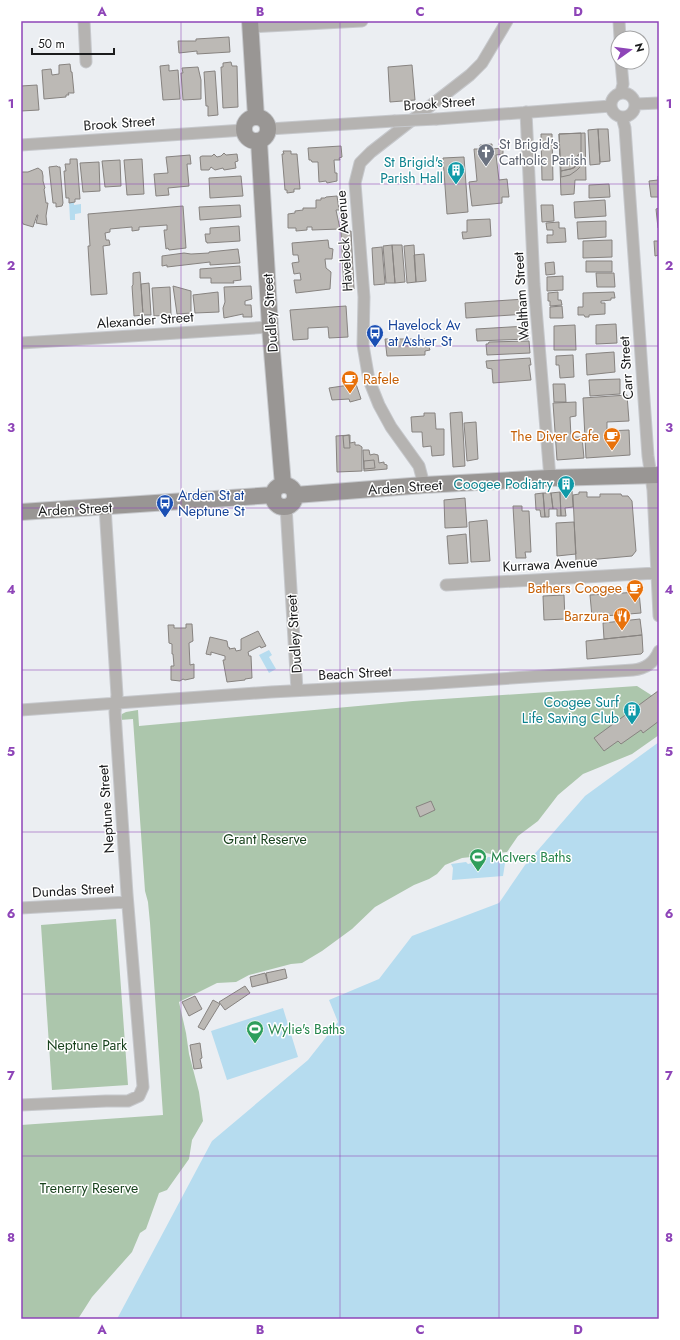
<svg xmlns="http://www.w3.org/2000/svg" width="680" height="1340" font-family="Jost,sans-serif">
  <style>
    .green { fill: #acc6ac }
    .water { fill: #b6dcef }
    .building { fill: #bcb9b5; stroke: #878380 }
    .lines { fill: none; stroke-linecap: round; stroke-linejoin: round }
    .street-casing { stroke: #c6c8cc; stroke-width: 13 }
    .secondary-casing { stroke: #c6c8cc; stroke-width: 18 }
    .street { stroke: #b5b3b1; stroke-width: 11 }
    .secondary { stroke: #999694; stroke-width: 16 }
    .street-bridge-casing { stroke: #c6c8cc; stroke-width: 13; stroke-linecap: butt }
    .street-bridge { stroke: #b5b3b1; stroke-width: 11 }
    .grid { fill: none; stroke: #8e45b8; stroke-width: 1; stroke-opacity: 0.55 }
    .labels { text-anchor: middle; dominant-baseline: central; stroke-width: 3; stroke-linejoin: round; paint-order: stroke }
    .street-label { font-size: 14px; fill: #1b1c1d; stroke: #fff }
    .worship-label { font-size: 14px; fill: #5b616d; stroke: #fff; text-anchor: start }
    .culture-label { font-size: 14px; fill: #0d838f; stroke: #fff; text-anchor: end }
    .transit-label { font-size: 14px; fill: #164399; stroke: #fff; text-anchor: start }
    .food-label { font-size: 14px; fill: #c56008; stroke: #fff; text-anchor: end }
    .park-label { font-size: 14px; fill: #18421d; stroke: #fff }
    .leisure-label { font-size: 14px; fill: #27864d; stroke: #fff; text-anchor: start }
    .neatline { fill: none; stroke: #8e45b8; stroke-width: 1.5 }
    .grid-label { font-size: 13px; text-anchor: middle; font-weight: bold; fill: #8e45b8 }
  </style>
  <rect width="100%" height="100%" fill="#ebeef2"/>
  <path class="green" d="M637,686l22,14v35l-27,19 -49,20 -25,21 -20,26 -20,15 -11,16 -16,2 -10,-2 -10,5 -9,1 -17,7 -8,9 -8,5 -15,6 -39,22 -23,22 -30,22 -20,12 -11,1 -42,11 -13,7 -19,1 -38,19 7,31 3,21 10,38 4,29 -11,19 -3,19 -22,31 -8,3 -13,36 -6,4 -8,19 -40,45 -14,22h-57v-194l142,-10 -13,-192 -2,-21 -3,-11 -12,-172 -13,1 2,-6 4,-2 12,-2 1,16 274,-25z
    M116,919l12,166 -76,5 -11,-165z"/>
  <path class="water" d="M74,200v5l7,-1v9l-6,1v6h-5l-1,-19z
    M269,650l3,5 -3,2 7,12 -7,4 -10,-18z
    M659,742v577h-542l95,-178 96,-81 30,-38 -9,-22 50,-21 33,-43 87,-33 26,-38 60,-69z
    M488,857h18l-3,19 -51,4 1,-12 -2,-4 15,-2 2,2 18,-5z
    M283,1008l15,49 -71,23 -16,-49z"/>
  <path class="building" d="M229,37l1,15 -33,2v-3l-18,2 -1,-12h18v-2z
    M231,62l1,4h5l1,41 -15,1 -2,-41h2v-4z
    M70,64l1,8h1l2,21h-6l1,2h-3v2l-22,2 -2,-29 9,-1 1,6 7,-1v-9z
    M169,65v6l9,-1 2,29 -17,1 -3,-34z
    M412,65l3,35 -25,2 -2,-35z
    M198,67l3,13v19l-18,1 -2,-27h2l-1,-5z
    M215,71l3,44 -10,1v-10h-2l-2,-34z
    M37,85l2,25 -18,1v-25z
    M598,129h10l2,32 -10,1z
    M598,129l2,35 -10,1 -2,-35z
    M581,133v21l-3,1 -2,3 4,3 -6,7 -13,3 -2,-37z
    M585,133l1,47h-11l-1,14 -13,1 -2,-61z
    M541,134h11l1,46h-11z
    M492,144v5l11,-1v6l-7,1 3,25 8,-1 2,18h-7v6l-30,3 -3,-24 8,-1 -3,-32h6v-4z
    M341,146l1,11 -3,1 1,2h-6l1,13h2v8l-10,2 -1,-2 -7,1 -1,-20h-6l-1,-2h-2l-1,-12z
    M283,151h8v3h6l3,35h-6v3l-7,1v-3h-2l-3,-36h2z
    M224,153l2,2 11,-1 1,7 -3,1 1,6 -12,2 -1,-2 -8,2 -4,-3 -2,3h-8l-1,-13 2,-1h10l2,-2 3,3 4,-1z
    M581,154l1,5 -1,7 -4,4 -7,5 -9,2v-6l10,-2 6,-4 3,-4 -4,-3 2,-3z
    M190,155l1,9h-4l2,22 -21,2 1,7 -13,1 -2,-22 14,-1 -2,-16z
    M464,157l4,55 -21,2 -4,-56z
    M70,159h7l3,40h-5v3l-6,1v-5h-3l-2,-27h2l-1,-7h5z
    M142,159l2,35 -17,1 -3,-35z
    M120,160l1,26 -16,1 -3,-26z
    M99,162l1,29 -17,1 -3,-29z
    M57,166l1,1h2l3,36 -1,3 -6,1v-4h-3l-4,-36z
    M38,168l4,3 1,5v5l2,7 -1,1 2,14h2l-2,13 1,9 -11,-2 2,-8h-1l-4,12 -10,-3 -1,-3 -1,-49h7z
    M241,176l2,20 -33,2 -1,-20z
    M658,176h1v21h-8l-2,-16 9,-1z
    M609,184l1,13 -21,1v-13z
    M337,196l2,14h-3l4,19 -28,1v-3h-5v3l-11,1v-3h-8v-14l7,-1v-2l8,-1v-2h13v-8h5v-2h4l1,-1z
    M605,200l1,16 -31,2 -1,-16z
    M240,205l1,12 -41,3 -1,-13z
    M541,205h12l1,16 -12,1z
    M183,206l3,42 -17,2 -1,-2 -2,1 -2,-19h3v-5l-28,2v3l-7,1v-4l-22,2v3l-5,1 1,7h3l1,5 -7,1 4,48 -16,1 -3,-49h2l-2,-32z
    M659,208v20h-1l-2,-19z
    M490,219l1,17 -28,3 -1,-7h5v-12z
    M606,221v16l-28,2 -1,-17z
    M559,222v6h6l1,14 -19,1v-8h6v-5h-6l-1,-7z
    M239,226l1,15 -33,2v-1h-1l-1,-8h5v-6z
    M351,231l3,58h-10l-3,-57z
    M328,240l1,8 4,1 -1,10h-7l1,9 5,4 -1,17 -34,4 -2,-13h7l-1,-7 -6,1 -2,-11 7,-1 -1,-7h-5l-1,-12z
    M612,240v17l-29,1v-17z
    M654,241h5v14l-4,1z
    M392,245l3,38h-9l-3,-37z
    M392,245h10l3,37 -10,1z
    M414,245l2,37 -9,1 -3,-37z
    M382,247l3,37 -11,1 -2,-37z
    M238,249l2,14 -30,2v-3l-43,5v-2l-5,1v-10l22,-3 7,1 18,-1v-1z
    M424,254l2,27 -10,1 -2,-27z
    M586,261h26v11h-26z
    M554,262l1,12 -9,1 -1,-12z
    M240,266l1,14 -8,1 1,2h-23v-5h-11v-9z
    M140,272l3,43 -9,1 -2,-30 1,-1v-12z
    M596,273h18l1,14h-18z
    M563,276v14l-16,1v-14z
    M149,283l2,32h-8l-2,-31z
    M173,286l18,5v22l-14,1z
    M251,286l1,13 -7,2v4h6l1,12h-9v-3l-19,4 -1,-10 2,-6 -1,-15z
    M170,287l1,28 -17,1 -2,-28z
    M218,292l1,20 -24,1 -2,-18z
    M558,292v8h3l1,5 -12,1v-5h-2v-8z
    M614,292l1,6h-4v2l-10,1v2h4v11l-16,1v2h-4l-1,-2h-6v-8h5v-14z
    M525,299l2,15 -61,4 -1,-15z
    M346,306l2,31 -19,1 -1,-11 -20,1v11l-15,1 -3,-30z
    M562,306l1,12h-13v-11z
    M616,324l1,19 -21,1v-19z
    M575,325l1,25h-22v-24z
    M527,326l1,13 -51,2 -1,-12z
    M385,339h40l1,7 3,1 1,3 -5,1v4l-38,1z
    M529,341l1,12 -43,2 -1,-11h2l1,-2z
    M614,352l1,20 -28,3 -1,-21z
    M573,355l1,22 -14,1 -1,-13h-3v-9z
    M530,358l1,7h-2l2,15 -38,3 -1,-14 -5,-1 -1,-7z
    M620,379v15l-30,2 -1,-16z
    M356,384l5,15 -11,3 -1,-3 -17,1 -3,-12z
    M553,384h12l1,18h-12z
    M627,395l2,26 -22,1v9l22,-1 1,25 -44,3 -3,-60z
    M576,402v14l-6,1 1,20h11l2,21 -27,2 -4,-57z
    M462,412l3,54 -12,1 -3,-54z
    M424,413h11l1,16h8v26l-12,1 -1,-10 -8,1 -1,-15h-10l-1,-15 13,-1z
    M476,422l2,37 -11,2 -3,-38z
    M349,435l1,13h-6l-1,-12z
    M350,435v8l5,-1v3h4l3,2v24l-25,1 -1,-36z
    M363,450h6l1,5 4,-1 4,1 1,8 5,-1v2l3,1v4l-23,2z
    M374,460l1,8 -11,1v-8z
    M572,491l1,16 -8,1 1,8h-5l-1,-24z
    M560,492l1,24h-4v-7h-4l-2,-16z
    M579,492h8v5h13v-3h21l1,2h6l4,5 4,50 -4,5 -56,5 -3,-66 6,-1z
    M543,493h8l2,16h-4v8h-4z
    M543,493l2,24h-4l-1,-7h-4l-1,-16z
    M465,498l2,29 -22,1 -1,-28z
    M513,506h9v5h7l2,41h-6l1,6h-10z
    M487,520l3,41 -19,1 -2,-40z
    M574,522l2,32 -19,2 -1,-33z
    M466,534l2,29 -19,1 -2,-28z
    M639,592l2,21 -49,4 -2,-22z
    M564,595l1,24 -21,1 -1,-24z
    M640,619l2,16 -38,4 -1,-16z
    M186,624h6l1,17 -4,2 1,22 4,-1v14l-9,2 -2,-1 -3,2 -9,-1v-14h3l-1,-12h-1v-10l-3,-1 -1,-18h6v3h12z
    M258,631l8,15 -5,2 -1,-2 -12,6 1,4h2l1,22 -7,1v1l-18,2 -4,-22h2v-4l-14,-4v3l-5,-1 4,-17 17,4 1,6 2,1 -1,1 6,-1 1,3 5,-1v-11z
    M642,635l1,17 -2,2 -54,5 -1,-18z
    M658,691l1,30 -16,12 -2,-3 -20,14 -3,-3 -14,10 -10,-13z
    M431,801l4,9 -15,7 -4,-10z
    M285,969l2,9 -19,5 -2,-10z
    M265,973l3,10 -16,4 -2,-10z
    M245,986l5,7 -25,17 -6,-8z
    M195,996l7,13 -13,7 -7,-14z
    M213,1000l7,4 -16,26 -6,-3z
    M200,1043l2,15 -2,1 2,9 -8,1 -4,-24z"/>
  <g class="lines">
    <g class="street-casing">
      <path id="street" d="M84,21l2,41
        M619,21l1,17
        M251,27l111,-6
        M621,62l2,22 -2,8
        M611 105a12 12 0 1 1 24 0a12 12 0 1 1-24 0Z
        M636,104l23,-1
        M526,112l8,172 16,194
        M622,117l3,11 23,328 5,34 6,126
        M437,119l174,-13
        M269,129l125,-8
        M21,145l223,-15
        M21,343l249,-16
        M424,485l-5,-19 -28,-39 -12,-22 -10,-25 -6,-35 1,-48 -9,-114 5,-20 11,-11 99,-77 12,-12 25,-42
        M286,506l11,184
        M446,585l210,-12
        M21,710l250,-18 152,-8 210,-14c12,-1 21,-7 26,-19
        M21,908l106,-6
        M21,1105l85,-4h22l11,-5 4,-9 -16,-193 -12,-182 2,-17 -12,-188"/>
    </g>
    <g class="secondary-casing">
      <path id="secondary" d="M250,21l6,96
        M244 129a12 12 0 1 1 24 0a12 12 0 1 1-24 0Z
        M259,141l11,186 13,158
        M273 496a11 11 0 1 1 22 0a11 11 0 1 1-22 0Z
        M295,495l129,-10 126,-7 109,-3
        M21,512l252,-17"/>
    </g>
    <use href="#street" class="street"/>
    <use href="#secondary" class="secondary"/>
    <g class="street-bridge-casing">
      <path id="street-bridge" d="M394,121l43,-2"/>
    </g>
    <use href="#street-bridge" class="street-bridge"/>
  </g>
  <path class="grid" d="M181,21v1298M340,21v1298M499,21v1298M21,184h638M21,346h638M21,508h638M21,670h638M21,832h638M21,994h638M21,1156h638"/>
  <defs>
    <g id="church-pin" transform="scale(0.9)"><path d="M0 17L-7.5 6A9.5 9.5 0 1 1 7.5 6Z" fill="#6b7280" stroke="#fff"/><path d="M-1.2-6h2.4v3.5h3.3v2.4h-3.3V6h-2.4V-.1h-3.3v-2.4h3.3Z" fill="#fff"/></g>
    <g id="building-pin" transform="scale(0.9)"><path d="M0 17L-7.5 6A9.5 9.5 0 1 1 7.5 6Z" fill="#0f9aa8" stroke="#fff"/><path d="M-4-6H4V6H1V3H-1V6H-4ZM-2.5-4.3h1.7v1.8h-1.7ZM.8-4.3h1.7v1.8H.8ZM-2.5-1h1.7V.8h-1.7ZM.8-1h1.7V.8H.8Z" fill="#fff"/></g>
    <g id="bus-pin" transform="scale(0.9)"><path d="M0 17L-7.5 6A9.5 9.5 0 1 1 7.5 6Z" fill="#1a4fb4" stroke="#fff"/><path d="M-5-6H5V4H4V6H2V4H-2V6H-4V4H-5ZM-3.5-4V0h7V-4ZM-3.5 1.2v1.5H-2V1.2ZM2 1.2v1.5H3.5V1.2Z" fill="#fff"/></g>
    <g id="cafe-pin" transform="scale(0.9)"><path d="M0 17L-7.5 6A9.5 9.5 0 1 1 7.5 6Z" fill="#e8710a" stroke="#fff"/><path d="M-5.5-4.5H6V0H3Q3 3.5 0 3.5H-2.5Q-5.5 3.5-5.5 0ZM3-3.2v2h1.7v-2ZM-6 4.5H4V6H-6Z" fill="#fff"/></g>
    <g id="restaurant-pin" transform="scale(0.9)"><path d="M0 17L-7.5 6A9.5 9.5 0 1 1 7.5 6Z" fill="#e8710a" stroke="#fff"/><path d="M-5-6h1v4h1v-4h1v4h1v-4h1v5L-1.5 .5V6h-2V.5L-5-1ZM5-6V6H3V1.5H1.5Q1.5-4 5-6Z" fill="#fff"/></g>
    <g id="stadium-pin" transform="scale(0.9)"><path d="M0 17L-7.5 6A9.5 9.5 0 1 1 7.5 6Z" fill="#2e9e5b" stroke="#fff"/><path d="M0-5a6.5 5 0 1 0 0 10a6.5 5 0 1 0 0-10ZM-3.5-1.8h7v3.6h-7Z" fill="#fff"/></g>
  </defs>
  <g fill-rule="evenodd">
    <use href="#church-pin" x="486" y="152"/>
    <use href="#building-pin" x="456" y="170"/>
    <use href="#bus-pin" x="375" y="333"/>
    <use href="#cafe-pin" x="350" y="379"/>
    <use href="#cafe-pin" x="612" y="436"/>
    <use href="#building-pin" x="566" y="484"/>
    <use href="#bus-pin" x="165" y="503"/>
    <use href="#cafe-pin" x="635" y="588"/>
    <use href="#restaurant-pin" x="622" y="616"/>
    <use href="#building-pin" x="632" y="710"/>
    <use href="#stadium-pin" x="478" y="857"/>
    <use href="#stadium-pin" x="255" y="1029"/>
  </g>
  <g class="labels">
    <g class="street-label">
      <text transform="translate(439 103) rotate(-4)">Brook Street</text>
      <text transform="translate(119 123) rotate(-4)">Brook Street</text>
      <text transform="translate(344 241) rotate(-94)">Havelock Avenue</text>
      <text transform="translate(521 296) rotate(-94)">Waltham Street</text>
      <text transform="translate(270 313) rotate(-94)">Dudley Street</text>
      <text transform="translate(145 320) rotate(-4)">Alexander Street</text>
      <text transform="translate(626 368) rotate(-94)">Carr Street</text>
      <text transform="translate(405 487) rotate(-4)">Arden Street</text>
      <text transform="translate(75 509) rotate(-3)">Arden Street</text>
      <text transform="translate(550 564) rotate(-3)">Kurrawa Avenue</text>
      <text transform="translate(294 634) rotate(-94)">Dudley Street</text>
      <text transform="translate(355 673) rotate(-3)">Beach Street</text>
      <text transform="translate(106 809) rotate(-94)">Neptune Street</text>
      <text transform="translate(73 890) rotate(-3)">Dundas Street</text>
    </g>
    <g class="worship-label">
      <text x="499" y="144">St Brigid's<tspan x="499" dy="16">Catholic Parish</tspan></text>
    </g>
    <g class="culture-label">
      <text x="443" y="162">St Brigid's<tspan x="443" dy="16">Parish Hall</tspan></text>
      <text x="553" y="484">Coogee Podiatry</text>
      <text x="619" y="702">Coogee Surf<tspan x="619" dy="16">Life Saving Club</tspan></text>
    </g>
    <g class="transit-label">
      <text x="388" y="325">Havelock Av<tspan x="388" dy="16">at Asher St</tspan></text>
      <text x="178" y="495">Arden St at<tspan x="178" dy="16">Neptune St</tspan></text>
    </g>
    <g class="food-label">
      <text x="363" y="379" text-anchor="start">Rafele</text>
      <text x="599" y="436">The Diver Cafe</text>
      <text x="622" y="588">Bathers Coogee</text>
      <text x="609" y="616">Barzura</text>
    </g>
    <g class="park-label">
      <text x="265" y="839">Grant Reserve</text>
      <text x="87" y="1045">Neptune Park</text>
      <text x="89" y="1188">Trenerry Reserve</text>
    </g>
    <g class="leisure-label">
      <text x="491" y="857">McIvers Baths</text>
      <text x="268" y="1029">Wylie's Baths</text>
    </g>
  </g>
  <rect width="680" height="1340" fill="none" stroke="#ffffff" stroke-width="44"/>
  <g transform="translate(630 50) rotate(76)"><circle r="19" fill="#ffffff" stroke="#a4a4a5"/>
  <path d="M0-3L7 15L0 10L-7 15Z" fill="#8e45b8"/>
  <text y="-6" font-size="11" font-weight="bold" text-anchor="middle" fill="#1b1c1d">N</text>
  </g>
  <path d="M32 48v6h82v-6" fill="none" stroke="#1b1c1d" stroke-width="2"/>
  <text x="38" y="48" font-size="12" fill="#1b1c1d" stroke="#ffffff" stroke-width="3" paint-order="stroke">50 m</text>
  <rect x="22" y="22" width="636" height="1296" class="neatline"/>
  <g class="grid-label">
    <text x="102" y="16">A</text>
    <text x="260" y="16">B</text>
    <text x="420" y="16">C</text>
    <text x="578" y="16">D</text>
    <text x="11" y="108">1</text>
    <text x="669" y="108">1</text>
    <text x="11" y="270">2</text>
    <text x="669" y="270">2</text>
    <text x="11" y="432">3</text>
    <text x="669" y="432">3</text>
    <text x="11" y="594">4</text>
    <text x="669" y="594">4</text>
    <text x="11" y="756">5</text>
    <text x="669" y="756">5</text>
    <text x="11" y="918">6</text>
    <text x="669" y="918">6</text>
    <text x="11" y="1080">7</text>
    <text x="669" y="1080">7</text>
    <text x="11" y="1242">8</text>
    <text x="669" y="1242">8</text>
    <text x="102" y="1334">A</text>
    <text x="260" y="1334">B</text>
    <text x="420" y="1334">C</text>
    <text x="578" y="1334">D</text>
  </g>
</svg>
